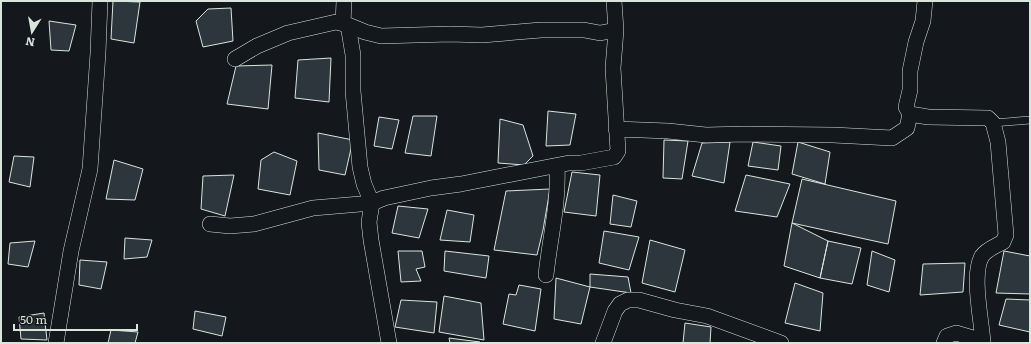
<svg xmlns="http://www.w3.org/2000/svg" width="1031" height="344" font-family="Literata,serif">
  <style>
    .building { fill: #2c363c; stroke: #d8e6dc }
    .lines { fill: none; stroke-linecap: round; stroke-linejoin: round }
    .service-casing { stroke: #d8e6dc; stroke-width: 8 }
    .minor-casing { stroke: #d8e6dc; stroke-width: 16 }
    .service { stroke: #14181c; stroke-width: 7 }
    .minor { stroke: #14181c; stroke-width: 15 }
  </style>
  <rect width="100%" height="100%" fill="#14181c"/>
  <path class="building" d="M113,1l27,1 -6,41 -23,-4z
    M231,8l2,33 -30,6 -7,-26 12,-12z
    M49,21l27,4 -7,26 -18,-1z
    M331,58l-2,44 -34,-4 3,-38z
    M272,65l-4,44 -41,-5 9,-38z
    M548,111l28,3 -6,31 -24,1z
    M413,116h24l-6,40 -26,-3z
    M379,117l20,3 -7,29 -18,-3z
    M500,119l23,6 10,31 -9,9 -26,-2z
    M318,133l35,7 -8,35 -26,-5z
    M664,140l24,1 -6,38 -19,-1z
    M730,142l-6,41 -32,-7 10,-33z
    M753,142l28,4 -3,24 -30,-4z
    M798,142l32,10 -5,32 -33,-10z
    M274,152l23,9 -7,34 -32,-6 3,-29z
    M14,156l20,1 -4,30 -21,-5z
    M114,160l29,9 -8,31 -29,-1z
    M572,172l28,3 -4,41 -32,-4z
    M234,175l-9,41 -24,-7 2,-33z
    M746,175l44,9 -13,33 -42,-6z
    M802,179l94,22 -8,43 -96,-21z
    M550,189l-7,41 -6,25 -43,-5 12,-59z
    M613,195l24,6 -6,26 -21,-3z
    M398,206l30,3 -9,29 -27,-5z
    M447,210l27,5 -4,27 -30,-2z
    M792,223l36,18 -8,37 -36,-12z
    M604,231l35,6 -10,33 -30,-7z
    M125,238l27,2 -5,17 -23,2z
    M650,240l35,10 -10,42 -33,-9z
    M35,241l-7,26 -20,-3 2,-21z
    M828,241l33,7 -9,36 -32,-6z
    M398,251h24l3,16 -9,2 5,12 -20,1z
    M445,251l44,5 -3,22 -42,-7z
    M872,251l23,9 -6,32 -22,-7z
    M1004,251l26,5v38l-34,-1z
    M80,260l27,2 -6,27 -22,-4z
    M965,263l-2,29 -43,3 3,-31z
    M590,274l38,3 3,16 -41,-6z
    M556,278l34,9 -9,37 -27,-5z
    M795,283l28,10 -3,38 -35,-8z
    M519,285l22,4 -6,42 -32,-7 6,-30 7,1z
    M444,296l37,7 3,37 -45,-8z
    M1006,299l24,1v32l-31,-7z
    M401,300l36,2 -3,31 -39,-6z
    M195,311l31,6 -4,19 -29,-7z
    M44,313l3,27 -26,-1 -2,-22z
    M685,323l26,4 -1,16h-27z
    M111,330l27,2 -3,11h-27z
    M449,338l31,4v1h-30z"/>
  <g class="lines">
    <g class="service-casing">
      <path id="service" d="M993,123l37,-3"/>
    </g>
    <g class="minor-casing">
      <path id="minor" d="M925,1l-2,20 -7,21 -6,29v19l-4,17 4,7 18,3 60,1 5,5 5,19 8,93 -3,7c-7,4 -16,7 -21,14 -11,18 0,66 1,87
        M343,24l1,-23
        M348,25l17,7 16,4 69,-2 32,1 59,-5h43l16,3 16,-3
        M616,129l52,2 38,4 39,-1 88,1 59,3 15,-10 3,-14
        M210,224l20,2 24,-2 59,-16 59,-5 -8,-19 -4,-17 -7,-76v-36l-5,-30 -12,-3 -48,11 -31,13 -22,13
        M546,275c4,-38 13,-71 11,-109
        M56,343l15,-92 19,-82 8,-116 2,-52
        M389,343l-18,-103 -2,-18 3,-19 12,-5 47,-10 30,-4 108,-21h12l33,-6 4,-6 -5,-83 3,-38 -2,-29
        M603,343l12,-32 5,-7 8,-4h11l36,10 32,6 74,27
        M944,343l3,-7 9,-3 27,8"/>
    </g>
    <use href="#service" class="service"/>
    <use href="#minor" class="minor"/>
  </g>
  <rect width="1031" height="344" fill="none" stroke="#d8e6dc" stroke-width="4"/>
  <g transform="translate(32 32) rotate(191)" stroke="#14181c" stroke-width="3" paint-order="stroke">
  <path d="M0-3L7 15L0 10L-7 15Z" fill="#d8e6dc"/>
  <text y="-6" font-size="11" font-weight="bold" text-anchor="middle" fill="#d8e6dc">N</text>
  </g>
  <path d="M14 324v6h123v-6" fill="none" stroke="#d8e6dc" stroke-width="2"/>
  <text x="20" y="324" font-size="12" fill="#d8e6dc" stroke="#14181c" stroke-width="3" paint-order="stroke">50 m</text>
</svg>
